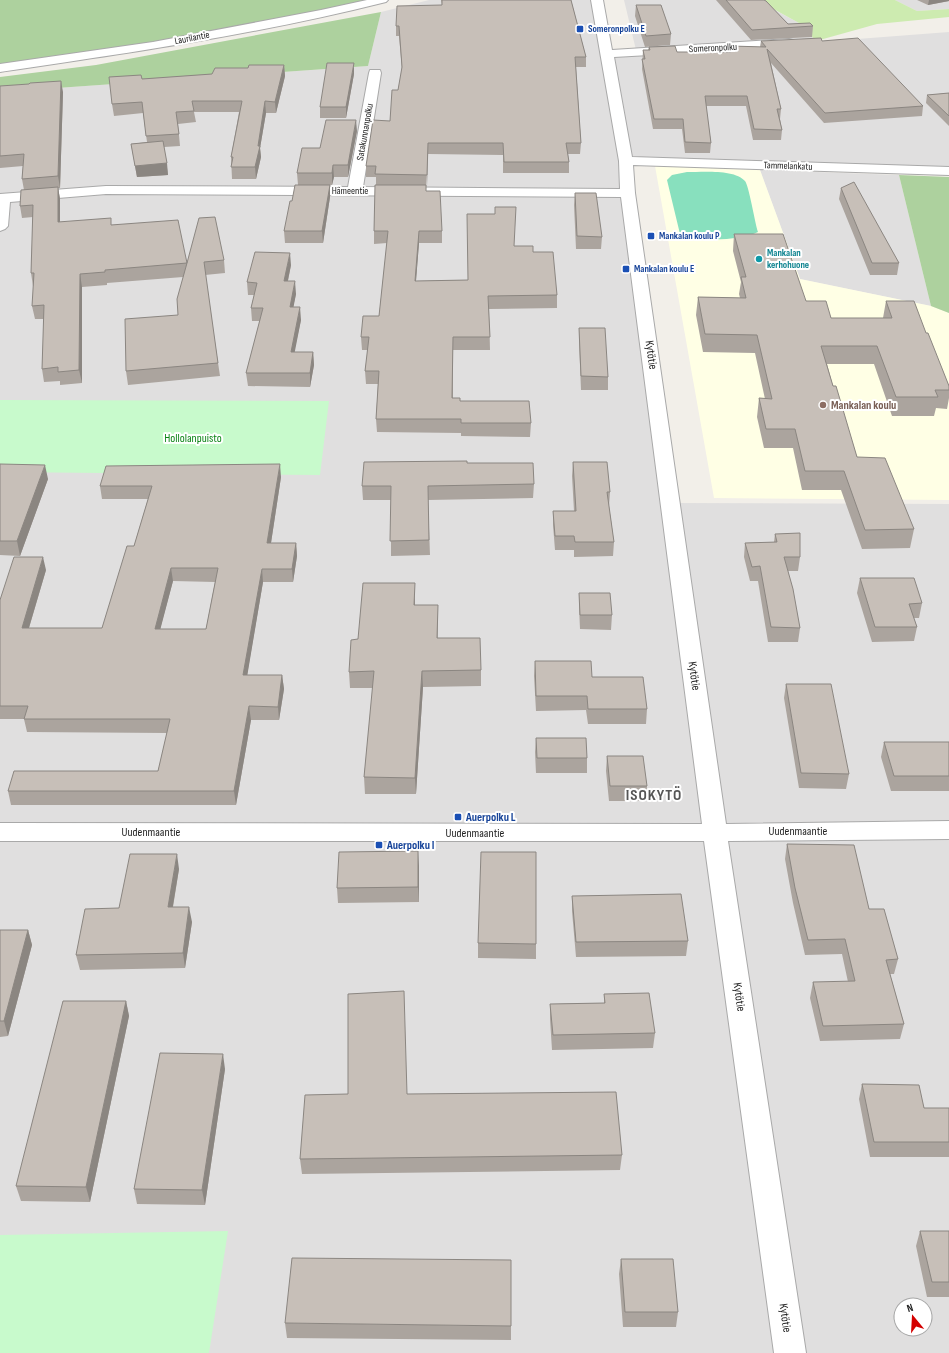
<svg xmlns="http://www.w3.org/2000/svg" width="949" height="1353" font-family="'Sofia Sans Condensed',sans-serif">
  <style>
    .residential { fill: #e0dfdf; fill-rule: evenodd }
    .education { fill: #ffffe5 }
    .grass { fill: #cdebb0 }
    .forest { fill: #add19e }
    .park { fill: #c8facc }
    .pitch { fill: #88e0be }
    .lines { fill: none; stroke-linecap: round; stroke-linejoin: round }
    .minor-casing { stroke: #a9a9a9; stroke-width: 2 }
    .minor { fill: #fff; fill-rule: evenodd }
    .wall { fill: #aba49e; fill-rule: evenodd }
    .shaded-wall { fill: #8b8681 }
    .building { fill: #c7bfb8; stroke: #8b8681; fill-rule: evenodd }
    .transit-dot { fill: #1a4fb4; stroke: #fff; stroke-width: 1.5 }
    .culture-dot { fill: #0f9aa8; stroke: #fff; stroke-width: 1.5 }
    .education-dot { fill: #8d6e63; stroke: #fff; stroke-width: 1.5 }
    .labels { text-anchor: middle; dominant-baseline: central; stroke-width: 4; stroke-linejoin: round; paint-order: stroke }
    .far-transit-label { font-size: 10px; font-weight: bold; fill: #164399; stroke: #fff; text-anchor: start }
    .far-street-label { font-size: 10px; fill: #222; stroke: #fff }
    .far-culture-label { font-size: 10px; font-weight: bold; fill: #0d838f; stroke: #fff; text-anchor: start }
    .street-label { font-size: 12px; fill: #222; stroke: #fff }
    .education-label { font-size: 12px; font-weight: bold; fill: #785e54; stroke: #fff; text-anchor: start }
    .park-label { font-size: 12px; fill: #0c8416; stroke: #fff }
    .transit-label { font-size: 12px; font-weight: bold; fill: #164399; stroke: #fff; text-anchor: start }
    .district-label { font-size: 16px; font-weight: bold; letter-spacing: 1px; fill: #555; stroke: #fff }
  </style>
  <rect width="100%" height="100%" fill="#f2efe9"/>
  <path class="residential" d="M429,0h162l17,54 210,-12 131,-10v139l-322,-10 44,342 278,1v849h-949v-1261l368,-26 13,-54zM901,1305h24v24h-24z
    M624,0h132l43,23 17,18 -180,9z
    M895,0h54v9l-32,2z
    M760,170l139,5 32,131 -131,-27z"/>
  <path class="education" d="M655,166l105,4 40,109 131,27 18,7v187l-235,-2z"/>
  <path class="grass" d="M757,0h138l22,11 32,-2v8l-72,7 -61,17 -17,-18z"/>
  <path class="forest" d="M0,0h382l-229,46 -153,22z
    M381,12l-13,54 -368,26v-15l96,-12z
    M899,175l50,2v136l-18,-7z"/>
  <path class="park" d="M0,400l329,1 -9,74 -320,-3z
    M228,1231l-19,122h-209v-118z"/>
  <path class="pitch" d="M687,172c15,0 48,-3 58,9 4,5 10,42 13,51 -19,9 -60,10 -78,2l-13,-54 5,-5z"/>
  <g class="lines">
    <g class="minor-casing">
      <path id="minor" d="M367,0h21l-2,2c-127,32 -257,51 -386,70v-8l153,-22 168,-32z
        M591,0h12l9,50 177,-11 4,1 2,3 -2,3 -4,1 -175,10 18,100 317,10v8l-316,-10 2,28 91,631 223,-3v18l-221,2 78,512h-32l-70,-512h-704v-18l702,1 -81,-627 -515,-3 -96,8 -2,24 -3,3 -5,2v-37l106,-8 242,1 21,-114 1,-3h10l1,3 -18,114 257,2 -1,-28z"/>
    </g>
    <use href="#minor" class="minor"/>
  </g>
  <path class="wall" d="M441,0h130l15,57v10h-10l5,76 -1,11h-12l1,8v11h-66v-18l-75,-1 -2,37 16,40v12h-23l-3,38 52,-1 47,-34 18,6 24,43v13l-68,1 1,41h-37v48l7,3 71,22 -1,14 -69,-1v-3l-84,-1 -1,-13 2,-35h-12l-1,-13 3,-21h-6l-1,-13 18,-21 8,-73 -13,1v-13l2,-46v-8h-10v-11l24,-45 8,-31 4,-20 -3,-34h-3v-10l46,-21z
    M716,0h48l24,24 25,2 -1,11 -61,3z
    M917,0h32v1l-21,4z
    M636,5l35,29 -1,11 -25,2 -10,-31z
    M761,41h61l101,65 -1,10 -98,7 -53,-60 10,46 -1,10 2,11 -1,10h-28l-7,-34h-40l5,37 -1,10h-25l-3,-24h-29l-11,-60 1,-19h5l1,-3 28,5h52l1,-6 30,1z
    M284,65l1,11 -9,37h-10l-6,35 1,9 -5,22h-24l-1,-22 8,-45h-45l2,10 -18,2 2,22 -16,1 4,28 -31,2 -6,-33 16,-2 -4,-29 -29,3 -2,-12 30,-25 70,-5z
    M354,74l-8,44h-26v-11z
    M0,86l63,6 -3,96h-2l2,11v23l52,3 75,38 37,-3 1,13 -20,2 15,101 -92,9 -2,-14 52,-56 5,-38 -76,6v2l-25,2v96l-22,2v-4l-16,1 -2,-13 2,-50h-9l-3,-13 2,-20h-1l-2,-13 2,-56 -11,1 -2,-12 4,-16 -2,-11 1,-13 -23,2z
    M949,93v33l-23,-23 1,-8z
    M357,131l-9,46h-14l-2,8h-2v12l-7,46h-38l-1,-12 8,-30 6,-16 -1,-12 23,-25z
    M841,188l58,75 -2,12h-27l-31,-76z
    M575,193l27,44 -1,12h-25l-2,-44z
    M734,234l72,67 25,17h52l3,-17 40,32 23,53v12l-2,11 -11,-1 -2,8h-42l-18,-52h-47l6,22 24,71 57,72 -4,19 -48,1 -21,-59h-39l-9,-42h-29l-7,-31 2,-19 6,1 -10,-46 -52,-1 -7,-37 2,-18 42,1 -1,-4 2,-12 -8,-31z
    M291,265l-3,16 8,13 -3,13 8,13 -7,32h19l1,13 -4,22 -62,-1 -2,-13 14,-52h-8l-1,-13 3,-13h-6l-1,-13z
    M579,328l29,49v13h-27l-2,-49z
    M573,462l37,30 -1,14 5,36 -1,14 -39,1v-7h-19l-2,-25v-14h21l-2,-35z
    M467,463l67,21 -1,14 -105,2 2,55 -39,1v-56h-28l-1,-14z
    M0,464l48,15 -28,77 -20,-1z
    M281,477l-10,66h25l1,13 -4,26h-30l-16,93h35l2,14 -5,31h-28l-15,85h-225l-3,-14 150,-20 9,-38 -140,-1 -3,-13h-24v-119l46,-30 -17,58h73l32,-82 14,-47h-46l-2,-13zM173,581l42,1 -9,47h-46z
    M775,534l25,23 -2,14h-10l12,57 -2,14h-30l-10,-61h-8l-6,-24 1,-14 29,-1z
    M860,578l62,25 -3,15h-5l3,9 -3,14 -42,1 -15,-49z
    M579,593l33,22 -1,15 -31,-1 -1,-22z
    M415,599v6l23,16 -1,17 44,32v16l-58,1 -7,107h-51l-1,-17 9,-89h-23l-1,-16 9,-33z
    M535,661l57,16 55,32 -1,15h-58l-2,-14 -50,1 -2,-35z
    M786,684l63,90 -3,15 -47,-1 -15,-90z
    M536,738l51,20v15h-51l-1,-21z
    M884,742h65v49h-58l-10,-34z
    M607,756l40,30 -1,15h-37l-3,-30z
    M787,844l82,65 29,50 -4,15h-4l14,50 -4,15 -80,2 -10,-43 3,-16h35l-6,-28 -37,1 -12,-52 -8,-44z
    M419,866v36l-81,1 -1,-15z
    M179,869l-6,38 19,15 -7,46 -105,2 -4,-15 43,-47z
    M572,896l116,45 -2,15 -110,1 -4,-46z
    M0,930h28l4,15 -24,91 -8,1z
    M478,943l58,1v15l-58,-1z
    M604,994l51,39 -2,15 -101,2 -2,-31v-15l54,-1z
    M126,1001l3,15 -39,186 -69,-1 -5,-15z
    M225,1069l-20,136 -68,-1 -3,-15z
    M862,1084l62,24h25v49h-79l-11,-58z
    M348,1094h59l215,61 -2,15 -318,4 -2,-15z
    M920,1231h29v66h-22l-11,-51z
    M621,1259l57,53 -2,15h-53l-4,-53z
    M285,1323l226,3v14l-224,-2z"/>
  <path class="shaded-wall" d="M929,0h20v1l-21,4z
    M354,63v11l-8,44v-11z
    M284,65l1,11 -9,37 -1,-11z
    M61,81l2,11 -3,96 -2,-12z
    M265,101l1,12 -6,35 1,9 -5,22 -1,-12z
    M356,120l1,11 -9,46v-12z
    M428,143v11l-1,32v-11z
    M167,163l1,12 -31,2 -2,-11z
    M333,165l1,12 -2,8v-12z
    M330,185v12l-7,46 -1,-12z
    M58,187l2,12v35l-2,-12z
    M419,231v12l-4,50v-12z
    M290,253l1,12 -6,29 -1,-13z
    M80,274l2,13v96l-3,-13z
    M295,281l1,13 -5,26 -1,-13z
    M300,307l1,13 -9,46 -1,-14z
    M313,352l1,13 -4,22v-14z
    M280,464l1,13 -12,79 -2,-13z
    M45,465l3,14 -28,77 -3,-15z
    M296,543l1,13 -4,26 -1,-13z
    M43,557l3,13 -21,71 -3,-13z
    M171,568l2,13 -16,61 -2,-13z
    M262,569l1,13 -18,107 -2,-14z
    M415,583v16l-1,22v-16z
    M438,605v16l-1,33v-16z
    M422,671l1,16 -7,107 -1,-16z
    M282,675l2,14 -5,31 -1,-13z
    M249,706l2,14 -15,85 -2,-14z
    M418,851l1,15v36l-1,-15z
    M177,854l2,15 -9,54 -2,-16z
    M189,907l3,15 -7,46 -2,-15z
    M28,930l4,15 -24,91 -4,-15z
    M126,1001l3,15 -39,186 -4,-15z
    M223,1054l2,15 -20,136 -3,-15z"/>
  <path class="building" d="M442,0h129l15,57h-11l6,86h-15l3,19h-65l-1,-19h-75l-1,32 -52,-1 1,-8h-10l7,-46 17,1 2,-31h6l4,-23 -3,-41h-3l1,-20 45,-1z
    M726,0h38l2,1 22,23 22,-1 3,3 -61,4z
    M636,5h25l10,29 -25,2z
    M821,38l1,3 36,-3 65,68 -98,7 -58,-64 14,60h-4l5,21 -28,-1 -7,-33h-42l6,47 -26,-1 -2,-23h-29l-12,-60h3l-2,-9h7l-1,-3 26,-1 2,6h54l-1,-6 36,1 -5,-6z
    M327,63h27l-8,44h-26z
    M249,65h35l-9,37 -10,-1 -7,45h2l-5,21h-24l2,-10h-2l11,-56h-50l2,10 -18,1 3,22 -33,2 -4,-34 -30,2 -3,-27 32,-2 1,4 70,-5 3,-6h33z
    M61,81l-3,95 -36,3 2,-25 -24,2v-70l29,-2 1,-1z
    M949,93v23l-22,-21z
    M326,120h30l-8,45h-15l-1,8h-35l5,-25h18z
    M163,141l4,22 -32,3 -4,-22z
    M854,182l45,81h-27l-31,-75z
    M295,185h35l-8,46h-38l6,-30h2z
    M375,185h51v6h14l2,40h-23l-4,50 53,-1 -1,-66h28v-7h21l-2,39h19v6h20l4,43 -69,1 2,41h-37l-1,61h8v3h69l2,22h-70v-4h-85l3,-48h-14l4,-34h-8l2,-21h16l9,-85h-14z
    M58,187v35l53,-4v7l67,-5 9,43 12,-45 16,-1 9,43 -20,2 14,101 -92,8 -1,-52 53,-4 -1,-16 10,-36 -82,7v2l-25,2 -1,96 -21,2v-5l-16,2 2,-64 -12,1 2,-33h-3l2,-68 -13,1 1,-16z
    M575,193h21l6,44 -25,-1z
    M734,234h49l23,67h20l5,17h61l-6,-17h28l12,32h2l21,53v4h-14l3,7h-42l-19,-51h-56l12,40h3l21,71 28,1 29,71 -49,1 -21,-59h-39l-10,-42h-29l-7,-31 13,1 -15,-64 -52,-1 -7,-37 48,1 -5,-21h5z
    M255,252l35,1 -6,28h11l-5,26h10l-9,45h22l-3,21h-64l17,-65h-12l6,-25 -10,-1z
    M579,328h26l3,49 -27,-1z
    M467,461v2h66l1,21 -106,2 1,54 -39,1 1,-55h-29l2,-24z
    M573,462h34l3,30h-3l7,50h-39l-1,-6h-19l-2,-25h23z
    M0,464l45,1 -28,76h-17z
    M280,464l-13,79h29l-4,26h-30l-19,106h39l-4,32 -29,-1 -15,85h-226l6,-20h144l12,-52h-146l4,-13h-28v-106l14,-43h29l-21,71h80l25,-82h7l18,-60h-52l6,-20zM171,568h47l-12,61h-51z
    M800,533v24h-16l9,32 7,39 -29,-1 -11,-61 -8,1 -7,-24 32,-1 -2,-8z
    M860,578h54l8,25 -13,1 8,23h-42z
    M363,583h52l-1,22h24l-1,33h43l1,32 -59,1 -7,107 -51,-1 10,-106 -25,1 2,-32 7,-1z
    M579,593h31l2,22h-32z
    M535,661h56l1,16h51l4,32h-59l-1,-13h-51z
    M786,684h45l18,90 -48,-1z
    M536,738h50l1,20h-50z
    M884,742h65v34h-55z
    M607,756h36l4,30h-37z
    M787,844l67,1 15,64h15l14,50 -12,1 18,64 -81,2 -10,-44 42,-1 -10,-42 -37,1 -13,-52z
    M418,851v36l-81,1 2,-36z
    M481,852h55v92l-58,-1z
    M130,854h47l-9,53h21l-6,46 -107,2 9,-46 34,-1z
    M681,894l7,47 -112,1 -4,-46z
    M0,930h28l-24,91h-4z
    M404,991l3,103 209,-2 6,63 -322,4 5,-64 43,-1v-100z
    M649,993l6,40 -102,2 -3,-31 55,-1 -1,-9z
    M63,1001h63l-40,186 -70,-1z
    M160,1053l63,1 -21,136 -68,-1z
    M862,1084l57,1 5,23h25v34h-75z
    M920,1231h29v51h-17z
    M292,1258l219,2v66l-226,-3z
    M621,1259h52l5,53h-53z"/>
  <g class="transit-dot">
    <rect x="576" y="25" width="8" height="8" rx="2"/>
    <rect x="647" y="232" width="8" height="8" rx="2"/>
    <rect x="622" y="265" width="8" height="8" rx="2"/>
    <rect x="454" y="813" width="8" height="8" rx="2"/>
    <rect x="375" y="841" width="8" height="8" rx="2"/>
  </g>
  <circle class="culture-dot" cx="759" cy="259" r="4"/>
  <circle class="education-dot" cx="823" cy="405" r="4"/>
  <g class="labels">
    <g class="far-transit-label">
      <text x="588" y="29">Someronpolku E</text>
      <text x="659" y="236">Mankalan koulu P</text>
      <text x="634" y="269">Mankalan koulu E</text>
    </g>
    <g class="far-street-label">
      <text transform="translate(192 38) rotate(-11)">Laurilantie</text>
      <text transform="translate(713 48) rotate(-3)">Someronpolku</text>
      <text transform="translate(365 132) rotate(-80)">Satakunnanpolku</text>
      <text transform="translate(788 166) rotate(2)">Tammelankatu</text>
      <text x="350" y="191">Hämeentie</text>
    </g>
    <g class="far-culture-label">
      <text x="767" y="253">Mankalan<tspan x="767" dy="12">kerhohuone</tspan></text>
    </g>
    <g class="street-label">
      <text transform="translate(651 355) rotate(82)">Kytötie</text>
      <text transform="translate(694 676) rotate(82)">Kytötie</text>
      <text x="798" y="831">Uudenmaantie</text>
      <text x="151" y="832">Uudenmaantie</text>
      <text x="475" y="833">Uudenmaantie</text>
      <text transform="translate(739 997) rotate(82)">Kytötie</text>
      <text transform="translate(785 1318) rotate(82)">Kytötie</text>
    </g>
    <g class="education-label">
      <text x="831" y="405">Mankalan koulu</text>
    </g>
    <g class="park-label">
      <text x="193" y="438">Hollolanpuisto</text>
    </g>
    <g class="transit-label">
      <text x="466" y="817">Auerpolku L</text>
      <text x="387" y="845">Auerpolku I</text>
    </g>
    <g class="district-label">
      <text x="654" y="795">ISOKYTÖ</text>
    </g>
  </g>
  <g transform="translate(913 1317) rotate(342)"><circle r="19" fill="#ffffff" stroke="#a7a7a7"/>
  <path d="M0-3L7 15L0 10L-7 15Z" fill="#d40000"/>
  <text y="-6" font-size="11" font-weight="bold" text-anchor="middle" fill="#222222">N</text>
  </g>
</svg>
